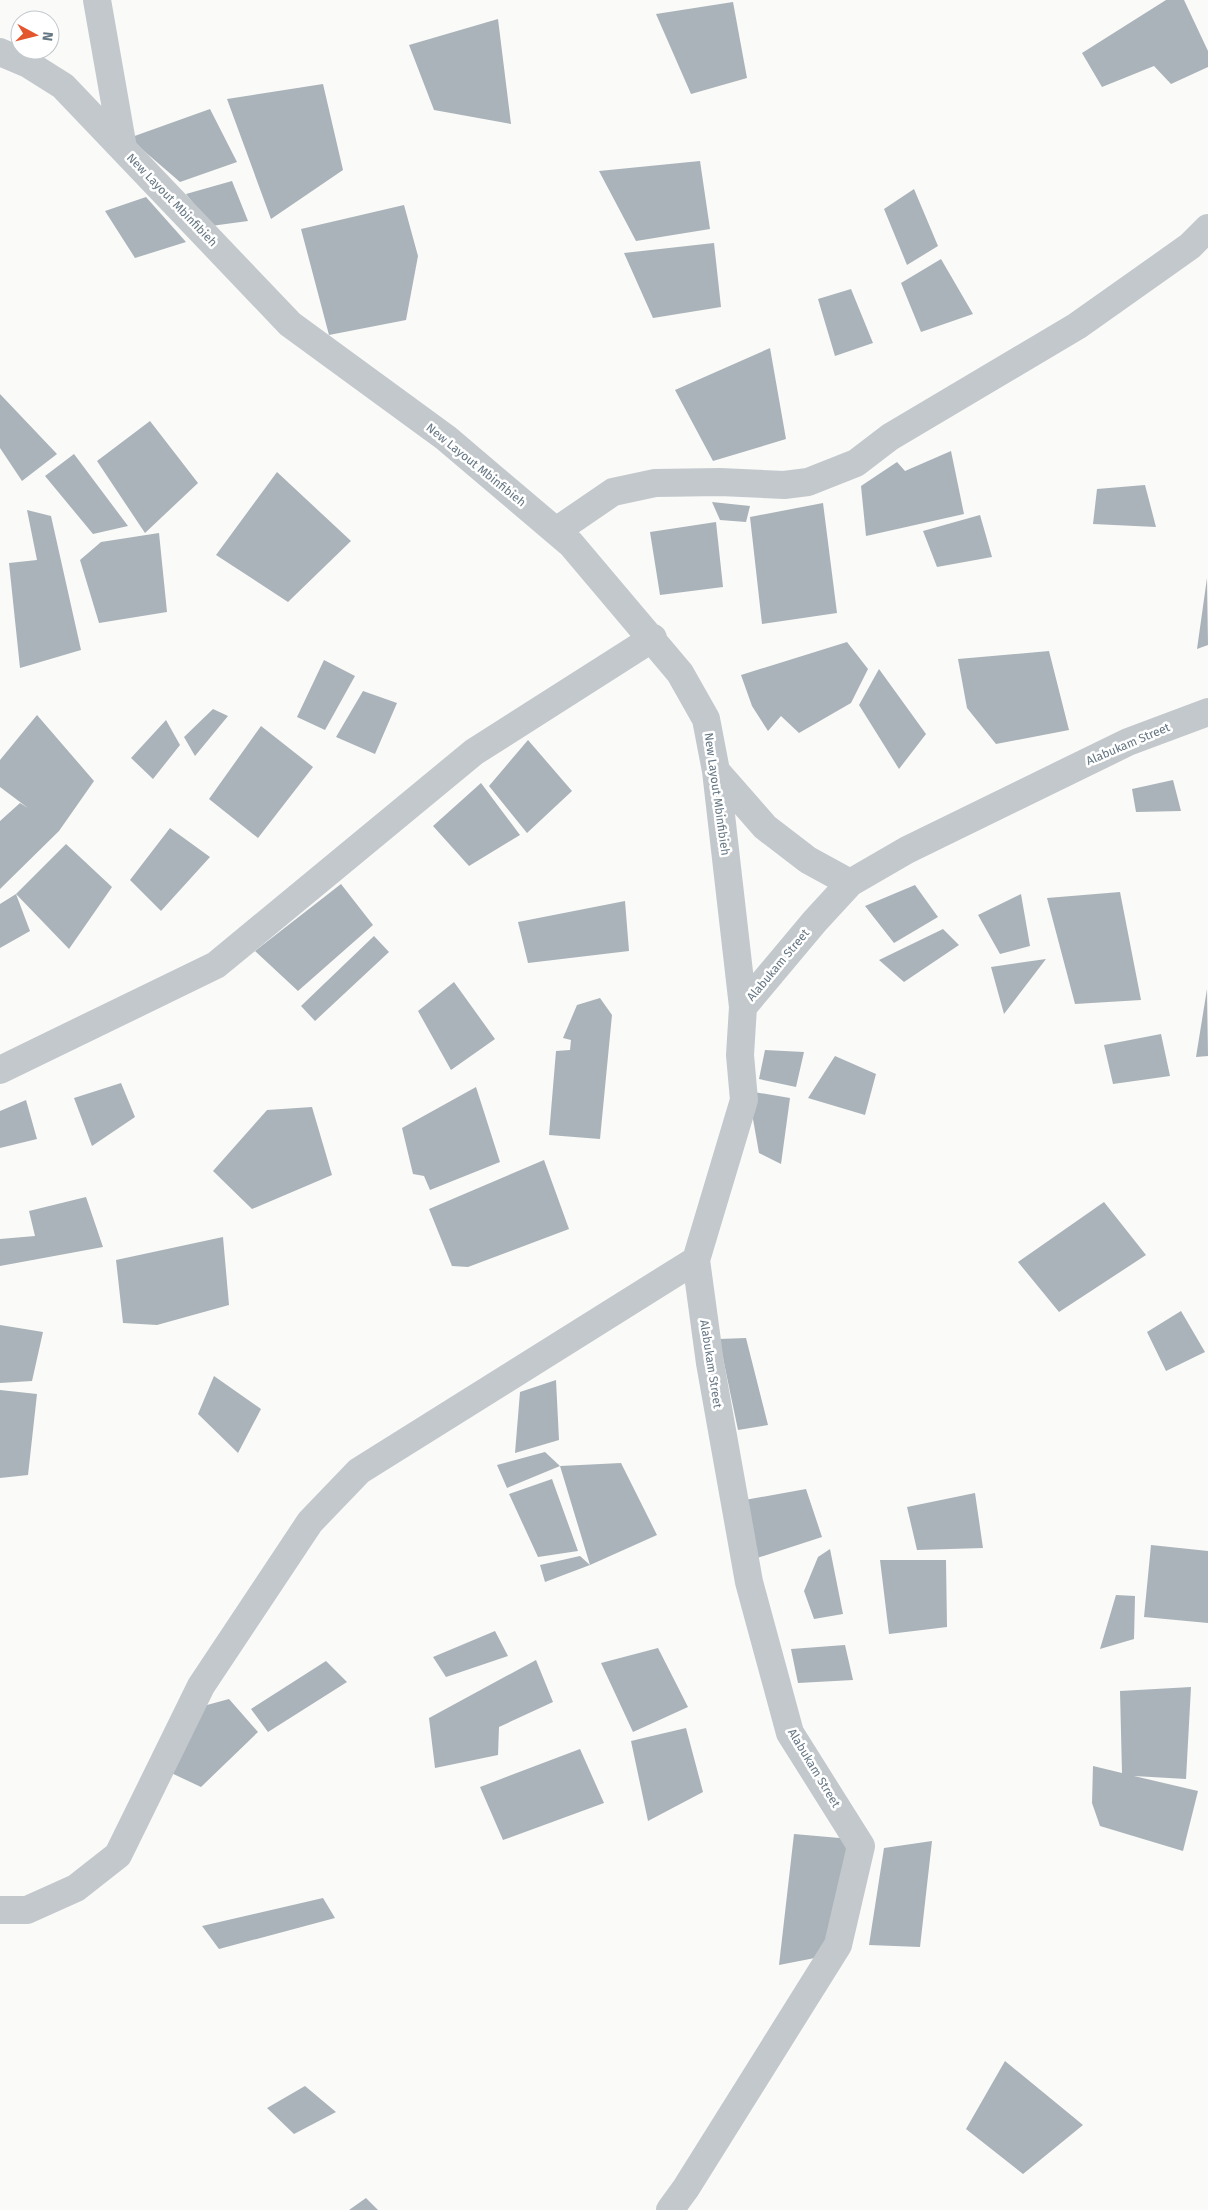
<svg xmlns="http://www.w3.org/2000/svg" width="1208" height="2210" font-family="'Fira Sans',sans-serif">
  <style>
    .building { fill: #aab3b9 }
    .lines { fill: none; stroke-linecap: round; stroke-linejoin: round }
    .minor { stroke: #c3c8cc; stroke-width: 28 }
    .labels { text-anchor: middle; dominant-baseline: central; stroke-width: 5; stroke-linejoin: round; paint-order: stroke }
    .street-label { font-size: 12px; fill: #657683; stroke: #fff }
  </style>
  <rect width="100%" height="100%" fill="#fafaf8"/>
  <path class="building" d="M1166,0h18l24,51v16l-37,17 -17,-18 -52,21 -20,-34z
    M733,2l14,76 -56,16 -35,-80z
    M498,19l13,105 -77,-14 -25,-65z
    M323,84l20,86 -72,49 -44,-120z
    M210,109l27,53 -57,20 -51,-44z
    M700,161l10,68 -74,12 -37,-70z
    M232,181l16,40 -37,5 -25,-32z
    M914,189l24,57 -31,19 -23,-56z
    M146,197l40,45 -51,16 -30,-47z
    M404,205l14,51 -12,64 -77,15 -28,-106z
    M714,243l7,64 -68,11 -29,-65z
    M941,259l32,55 -52,18 -20,-49z
    M851,289l22,54 -38,13 -17,-57z
    M770,348l16,91 -73,22 -38,-71z
    M0,394l57,60 -35,27 -22,-33z
    M150,421l48,62 -53,50 -48,-72z
    M951,451l13,63 -98,22 -5,-50 36,-24 8,9z
    M74,454l54,72 -35,8 -48,-58z
    M277,472l74,69 -63,61 -72,-47z
    M1145,485l11,42 -63,-3 4,-35z
    M712,502l38,4 -4,16 -26,-2z
    M823,503l14,110 -75,11 -12,-107z
    M27,510l24,6 30,134 -61,18 -11,-105 28,-3z
    M980,515l12,42 -55,10 -14,-36z
    M716,522l7,65 -63,8 -10,-63z
    M159,533l8,79 -68,11 -19,-63 21,-18z
    M1207,578l1,67 -11,4z
    M847,642l21,27 -17,34 -52,30 -18,-17 -13,15 -16,-25 -11,-31z
    M1049,651l20,79 -73,14 -29,-36 -9,-49z
    M324,660l31,16 -30,54 -28,-13z
    M879,669l47,65 -27,35 -40,-64z
    M363,691l34,12 -22,51 -39,-17z
    M213,709l15,7 -33,40 -11,-19z
    M37,715l57,66 -35,50 -59,58v-68l20,-18 8,5 -28,-21v-27z
    M166,720l14,25 -27,34 -22,-21z
    M261,726l52,41 -55,71 -49,-39z
    M528,740l44,51 -45,42 -38,-47z
    M1173,780l8,31 -45,1 -4,-23z
    M481,783l39,52 -51,31 -36,-40z
    M170,828l40,29 -49,54 -31,-31z
    M66,844l46,43 -43,62 -53,-55z
    M341,884l32,41 -75,66 -43,-40z
    M915,885l23,32 -44,26 -29,-37z
    M1120,892l21,108 -66,4 -28,-106z
    M16,894l14,37 -30,17v-44z
    M1021,894l9,52 -30,8 -22,-39z
    M625,901l4,50 -101,12 -10,-41z
    M943,929l16,16 -55,37 -25,-22z
    M374,936l15,16 -74,69 -14,-15z
    M1046,959l-42,55 -13,-47z
    M454,982l41,57 -44,31 -33,-59z
    M1207,989l1,67 -12,1z
    M600,998l12,17 -12,124 -51,-4 7,-84 14,-1 1,-10 -8,-2 14,-33z
    M1161,1034l9,42 -57,8 -9,-39z
    M765,1050l39,2 -8,35 -37,-8z
    M835,1056l41,18 -11,41 -57,-17z
    M121,1083l14,34 -43,29 -18,-48z
    M476,1087l24,75 -70,28 -6,-14 -11,-2 -11,-46z
    M748,1091l42,7 -9,66 -22,-11z
    M26,1100l11,39 -37,9v-37z
    M312,1107l20,68 -80,34 -39,-38 54,-61z
    M544,1160l25,69 -101,38 -16,-1 -23,-57z
    M86,1197l17,50 -103,19v-27l35,-3 -6,-25z
    M1104,1202l42,53 -87,57 -41,-50z
    M223,1237l6,68 -72,20 -34,-2 -7,-63z
    M1181,1311l24,41 -39,19 -19,-39z
    M0,1325l43,7 -11,49 -32,2z
    M746,1338l22,87 -30,5 -19,-91z
    M214,1376l47,33 -23,44 -40,-39z
    M556,1380l3,60 -44,13 5,-61z
    M0,1390l37,4 -9,81 -28,3z
    M545,1452l15,14 -53,22 -10,-23z
    M621,1463l36,72 -67,30 -30,-99z
    M552,1479l26,72 -40,6 -29,-63z
    M806,1489l16,48 -68,22 -15,-58z
    M975,1493l8,55 -66,2 -10,-43z
    M1151,1545l57,6v72l-64,-6z
    M830,1549l13,65 -29,5 -10,-28 14,-34z
    M580,1556l10,9 -45,17 -5,-17z
    M880,1560h66l1,67 -58,7z
    M1116,1595l19,1 -1,43 -34,10z
    M495,1631l13,25 -62,21 -13,-20z
    M845,1645l8,35 -55,3 -7,-34z
    M658,1648l30,59 -55,25 -32,-69z
    M536,1660l17,42 -54,25 -1,28 -63,13 -6,-50z
    M326,1661l21,21 -79,50 -17,-23z
    M1191,1687l-5,92 -52,-3 64,15 -15,60 -83,-25 -8,-23 1,-37 29,7 -2,-82z
    M229,1699l29,33 -57,55 -34,-16 29,-63z
    M686,1728l17,64 -55,29 -17,-80z
    M580,1749l24,54 -101,37 -23,-53z
    M794,1834l57,5 -26,117 -46,9z
    M932,1841l-12,106 -51,-2 15,-97z
    M323,1898l12,20 -116,31 -17,-23z
    M1005,2061l78,64 -60,49 -57,-45z
    M305,2086l31,26 -42,22 -27,-26z
    M366,2198l12,12h-29z"/>
  <g class="lines">
    <path class="minor" d="M97,0l26,148
      M0,52l28,12 35,22 227,238 156,114 125,106 109,129 26,46 10,52 27,236
      M556,531l57,-39 42,-9 65,-1 64,3 24,-3 48,-19 34,-26 187,-111 113,-80 18,-18
      M716,771l49,56 43,33 42,23
      M0,1070l216,-105 258,-213 179,-114
      M0,1910h27l49,-22 42,-33 83,-169 109,-164 49,-51 337,-211
      M670,2210l16,-22 152,-243 23,-99 -71,-113 -41,-151 -39,-219 -14,-103 48,-160 -4,-45 3,-48 72,-86 35,-38 57,-33 221,-108 80,-30"/>
  </g>
  <g class="labels">
    <g class="street-label">
      <text transform="translate(172 200) rotate(46)">New Layout Mbinfibieh</text>
      <text transform="translate(476 465) rotate(39)">New Layout Mbinfibieh</text>
      <text transform="translate(1128 744) rotate(-23)">Alabukam Street</text>
      <text transform="translate(717 794) rotate(82)">New Layout Mbinfibieh</text>
      <text transform="translate(778 965) rotate(-50)">Alabukam Street</text>
      <text transform="translate(711 1364) rotate(81)">Alabukam Street</text>
      <text transform="translate(814 1768) rotate(59)">Alabukam Street</text>
    </g>
  </g>
  <g transform="translate(35 35) rotate(97)"><circle r="24" fill="#ffffff" stroke="#c1c8cd"/>
  <path d="M0-4L9 19L0 12L-9 19Z" fill="#e4572e"/>
  <text y="-8" font-size="14" font-weight="bold" text-anchor="middle" fill="#657683">N</text>
  </g>
</svg>
